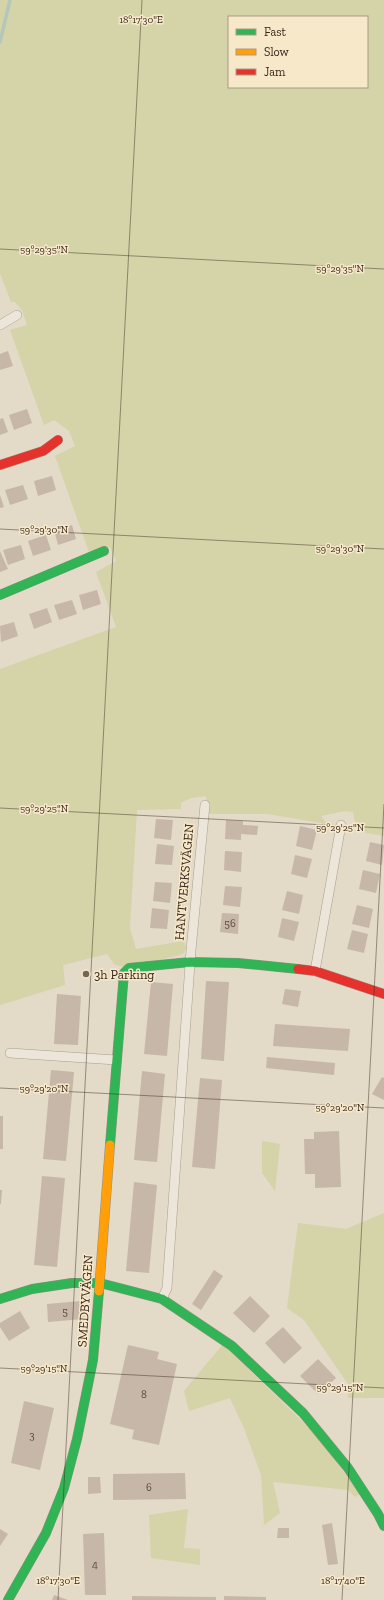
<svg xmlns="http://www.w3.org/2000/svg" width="384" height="1600" font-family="'Zilla Slab',serif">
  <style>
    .green { fill: #d5d3a8; fill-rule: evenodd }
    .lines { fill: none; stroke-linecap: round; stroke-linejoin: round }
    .stream { stroke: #b3c8ba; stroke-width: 3.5 }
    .building { fill: #c7b7a8 }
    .street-casing { stroke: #a89f91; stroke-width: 10 }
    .fast-casing { stroke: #978e81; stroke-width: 10 }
    .slow-casing { stroke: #978e81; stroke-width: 10 }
    .jam-casing { stroke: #978e81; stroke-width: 10 }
    .street { stroke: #ebe5da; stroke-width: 9 }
    .fast { stroke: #30b455; stroke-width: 9 }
    .slow { stroke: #ff9f0a; stroke-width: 9 }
    .jam { stroke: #e5322d; stroke-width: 9 }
    .ticks { fill: none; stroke: #36261a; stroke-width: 1; stroke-opacity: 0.45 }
    .poi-dot { fill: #736557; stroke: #f7e8ca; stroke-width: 1.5 }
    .labels { text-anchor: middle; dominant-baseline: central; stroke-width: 3; stroke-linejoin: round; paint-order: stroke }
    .number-label { font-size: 11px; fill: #5a4a3e }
    .street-label { font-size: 13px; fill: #36261a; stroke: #f7e8ca }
    .poi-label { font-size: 13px; fill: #36261a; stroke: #f7e8ca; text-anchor: start }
    .ticks-label { font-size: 10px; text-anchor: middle; fill: #36261a; stroke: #f7e8ca; stroke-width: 3; stroke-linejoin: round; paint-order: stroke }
  </style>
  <rect width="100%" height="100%" fill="#e3dac7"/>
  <path class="green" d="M0,0h384v836l-27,-5 -4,-19 -8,-1 -24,5 6,8 -59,-10h-60l-2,-18 -15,2 -10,5v6l-44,1 -7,118 6,21 48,-8 2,8 -3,5 -54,14 -14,-3 -8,-11 -44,11 2,20 -65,20v-336l116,-42 -20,-55 20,-11 -6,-14 -21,5 -34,-96 20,-10 -6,-15 -15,-11 -10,5 -34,-95 17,-5 -5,-15 -7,-8h-4l-11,-29zM229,17h138v70h-138z
    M262,1141l18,3 -5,47 -13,-18z
    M384,1213v185h-36v-14l-44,-64 -17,-12 11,-85 48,6z
    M223,1344l94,92 43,58 -5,3 -7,-7 -75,-8 7,31 -16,12 -3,-50 -17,-47 -14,-30 -41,13 -5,-20z
    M188,1509l-4,39 16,1v16l-49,-7 -2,-43z"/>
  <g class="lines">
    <path class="stream" d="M0,42l10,-42"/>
  </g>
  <path class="building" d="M8,351l5,15 -13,4v-16z
    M27,409l5,14 -18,7 -5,-15z
    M3,418l5,14 -8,3v-16z
    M52,476l4,14 -18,6 -4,-15z
    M23,485l5,14 -18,6 -5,-15z
    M0,495l4,12 -4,1z
    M72,525l4,14 -18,6 -4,-15z
    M46,535l5,15 -18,6 -5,-15z
    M21,545l4,14 -17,6 -5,-15z
    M0,551l8,18 -8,3z
    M97,590l4,14 -18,6 -4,-15z
    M72,600l5,14 -18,6 -5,-15z
    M47,608l5,14 -18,7 -5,-15z
    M14,622l4,14 -17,6 -1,-16z
    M156,819l17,1 -2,20 -17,-2z
    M226,820l17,1v4l15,1 -1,9 -16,-1v6l-16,-1z
    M300,826l17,4 -5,20 -16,-4z
    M370,842l14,3 -2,20 -16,-4z
    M157,844l17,2 -2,19 -17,-1z
    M225,851l17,1 -1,20 -17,-2z
    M295,855l17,4 -5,19 -16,-4z
    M363,870l17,4 -4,19 -17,-4z
    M155,882l17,1 -2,20 -17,-2z
    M225,886l17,1 -2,20 -17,-2z
    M287,891l16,4 -4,19 -17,-4z
    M357,905l16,4 -4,19 -17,-4z
    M152,908l17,2 -2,19 -17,-1z
    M222,913l17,1 -1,20 -18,-2z
    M282,918l17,4 -5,19 -16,-4z
    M352,930l16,4 -4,19 -17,-4z
    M206,981l23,1 -5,79 -23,-2z
    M151,982l22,2 -6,72 -23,-2z
    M285,989l16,2 -3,16 -16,-3z
    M57,994l24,2 -3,49 -24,-1z
    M275,1024l75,5 -2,22 -75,-5z
    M267,1057l68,6 -1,12 -68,-7z
    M51,1070l23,2 -8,89 -23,-2z
    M142,1071l23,3 -8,88 -23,-2z
    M382,1077l2,1v22l-12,-6z
    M200,1078l22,2 -7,89 -23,-2z
    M0,1116h3v33h-3z
    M339,1131l2,56 -26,1v-14h-10l-1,-35h10v-7z
    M42,1176l23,2 -8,89 -23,-2z
    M134,1182l23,3 -8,88 -23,-2z
    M0,1190h2l-1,14h-1z
    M214,1270l9,6 -22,34 -9,-6z
    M250,1296l20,20 -16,17 -21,-20z
    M81,1301l2,18 -35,3 -1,-18z
    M20,1311l10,17 -21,13 -9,-14v-4z
    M283,1327l19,21 -18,16 -19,-21z
    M128,1345l31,7 -2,7 20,5 -18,81 -27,-6 2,-9 -24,-6z
    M318,1359l18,19 -18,16 -18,-18z
    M24,1401l30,7 -14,62 -29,-7z
    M185,1473l1,26 -73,1v-26z
    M88,1477h12l1,16 -13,1z
    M332,1523l6,41 -10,1 -6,-40z
    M278,1528h11v10h-12z
    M0,1529l8,5 -8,12z
    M104,1533l2,62h-21l-2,-61z
    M54,1595l14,5h-16z
    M132,1596l84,1v3h-84z
    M224,1596l42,1v3h-42z"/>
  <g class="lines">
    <g class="street-casing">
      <path id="street" d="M0,325l17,-10
        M315,971l26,-146
        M10,1053l106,7
        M162,1299l5,-11 24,-338 14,-145"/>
    </g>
    <g class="fast-casing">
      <path id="fast" d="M0,595l104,-44
        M110,1145l14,-172 5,-5 61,-6 48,1 60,6
        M0,1299l32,-10 40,-6h28l62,16 70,47 71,67 45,55 30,46 6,12
        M8,1600l38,-67 18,-45 13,-49 16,-79 6,-69"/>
    </g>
    <g class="slow-casing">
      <path id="slow" d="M99,1291l11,-146"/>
    </g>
    <g class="jam-casing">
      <path id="jam" d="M0,465l43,-14 15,-11
        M298,969l17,2 69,23"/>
    </g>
    <use href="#street" class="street"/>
    <use href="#fast" class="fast"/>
    <use href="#slow" class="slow"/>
    <use href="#jam" class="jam"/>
  </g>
  <path class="ticks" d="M0,249l384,20M0,529l384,20M0,808l384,20M0,1088l384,20M0,1368l384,20M58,1600l84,-1600M342,1600l42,-796"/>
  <circle class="poi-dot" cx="86" cy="974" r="4"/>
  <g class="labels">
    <g class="number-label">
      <text x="230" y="923">56</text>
      <text x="65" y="1311">5</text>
      <text x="144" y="1394">8</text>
      <text x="32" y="1435">3</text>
      <text x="149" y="1487">6</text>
      <text x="95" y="1564">4</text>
    </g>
    <g class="street-label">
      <text transform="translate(184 882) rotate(-85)">HANTVERKSVÄGEN</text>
      <text transform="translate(85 1301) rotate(-86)">SMEDBYVÄGEN</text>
    </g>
    <g class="poi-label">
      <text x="94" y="974">3h Parking</text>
    </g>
  </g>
  <g class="ticks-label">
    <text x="141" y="23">18°17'30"E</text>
    <text x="44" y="253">59°29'35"N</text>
    <text x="340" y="272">59°29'35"N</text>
    <text x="44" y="533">59°29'30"N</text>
    <text x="340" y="552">59°29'30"N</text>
    <text x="44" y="812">59°29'25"N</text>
    <text x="340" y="831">59°29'25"N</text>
    <text x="44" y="1092">59°29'20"N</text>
    <text x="340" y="1111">59°29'20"N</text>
    <text x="44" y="1372">59°29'15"N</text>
    <text x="340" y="1391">59°29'15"N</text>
    <text x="58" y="1584">18°17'30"E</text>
    <text x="343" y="1584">18°17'40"E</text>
  </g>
  <rect x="228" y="16" width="140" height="72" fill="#f7e8ca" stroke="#aa9a84"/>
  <rect x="236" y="29" width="20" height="6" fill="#30b455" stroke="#aa9a84"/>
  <text x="264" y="36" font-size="12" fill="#36261a">Fast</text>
  <rect x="236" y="49" width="20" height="6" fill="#ff9f0a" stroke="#aa9a84"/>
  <text x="264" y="56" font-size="12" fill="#36261a">Slow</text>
  <rect x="236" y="69" width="20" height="6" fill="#e5322d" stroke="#aa9a84"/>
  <text x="264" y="76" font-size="12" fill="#36261a">Jam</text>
</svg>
